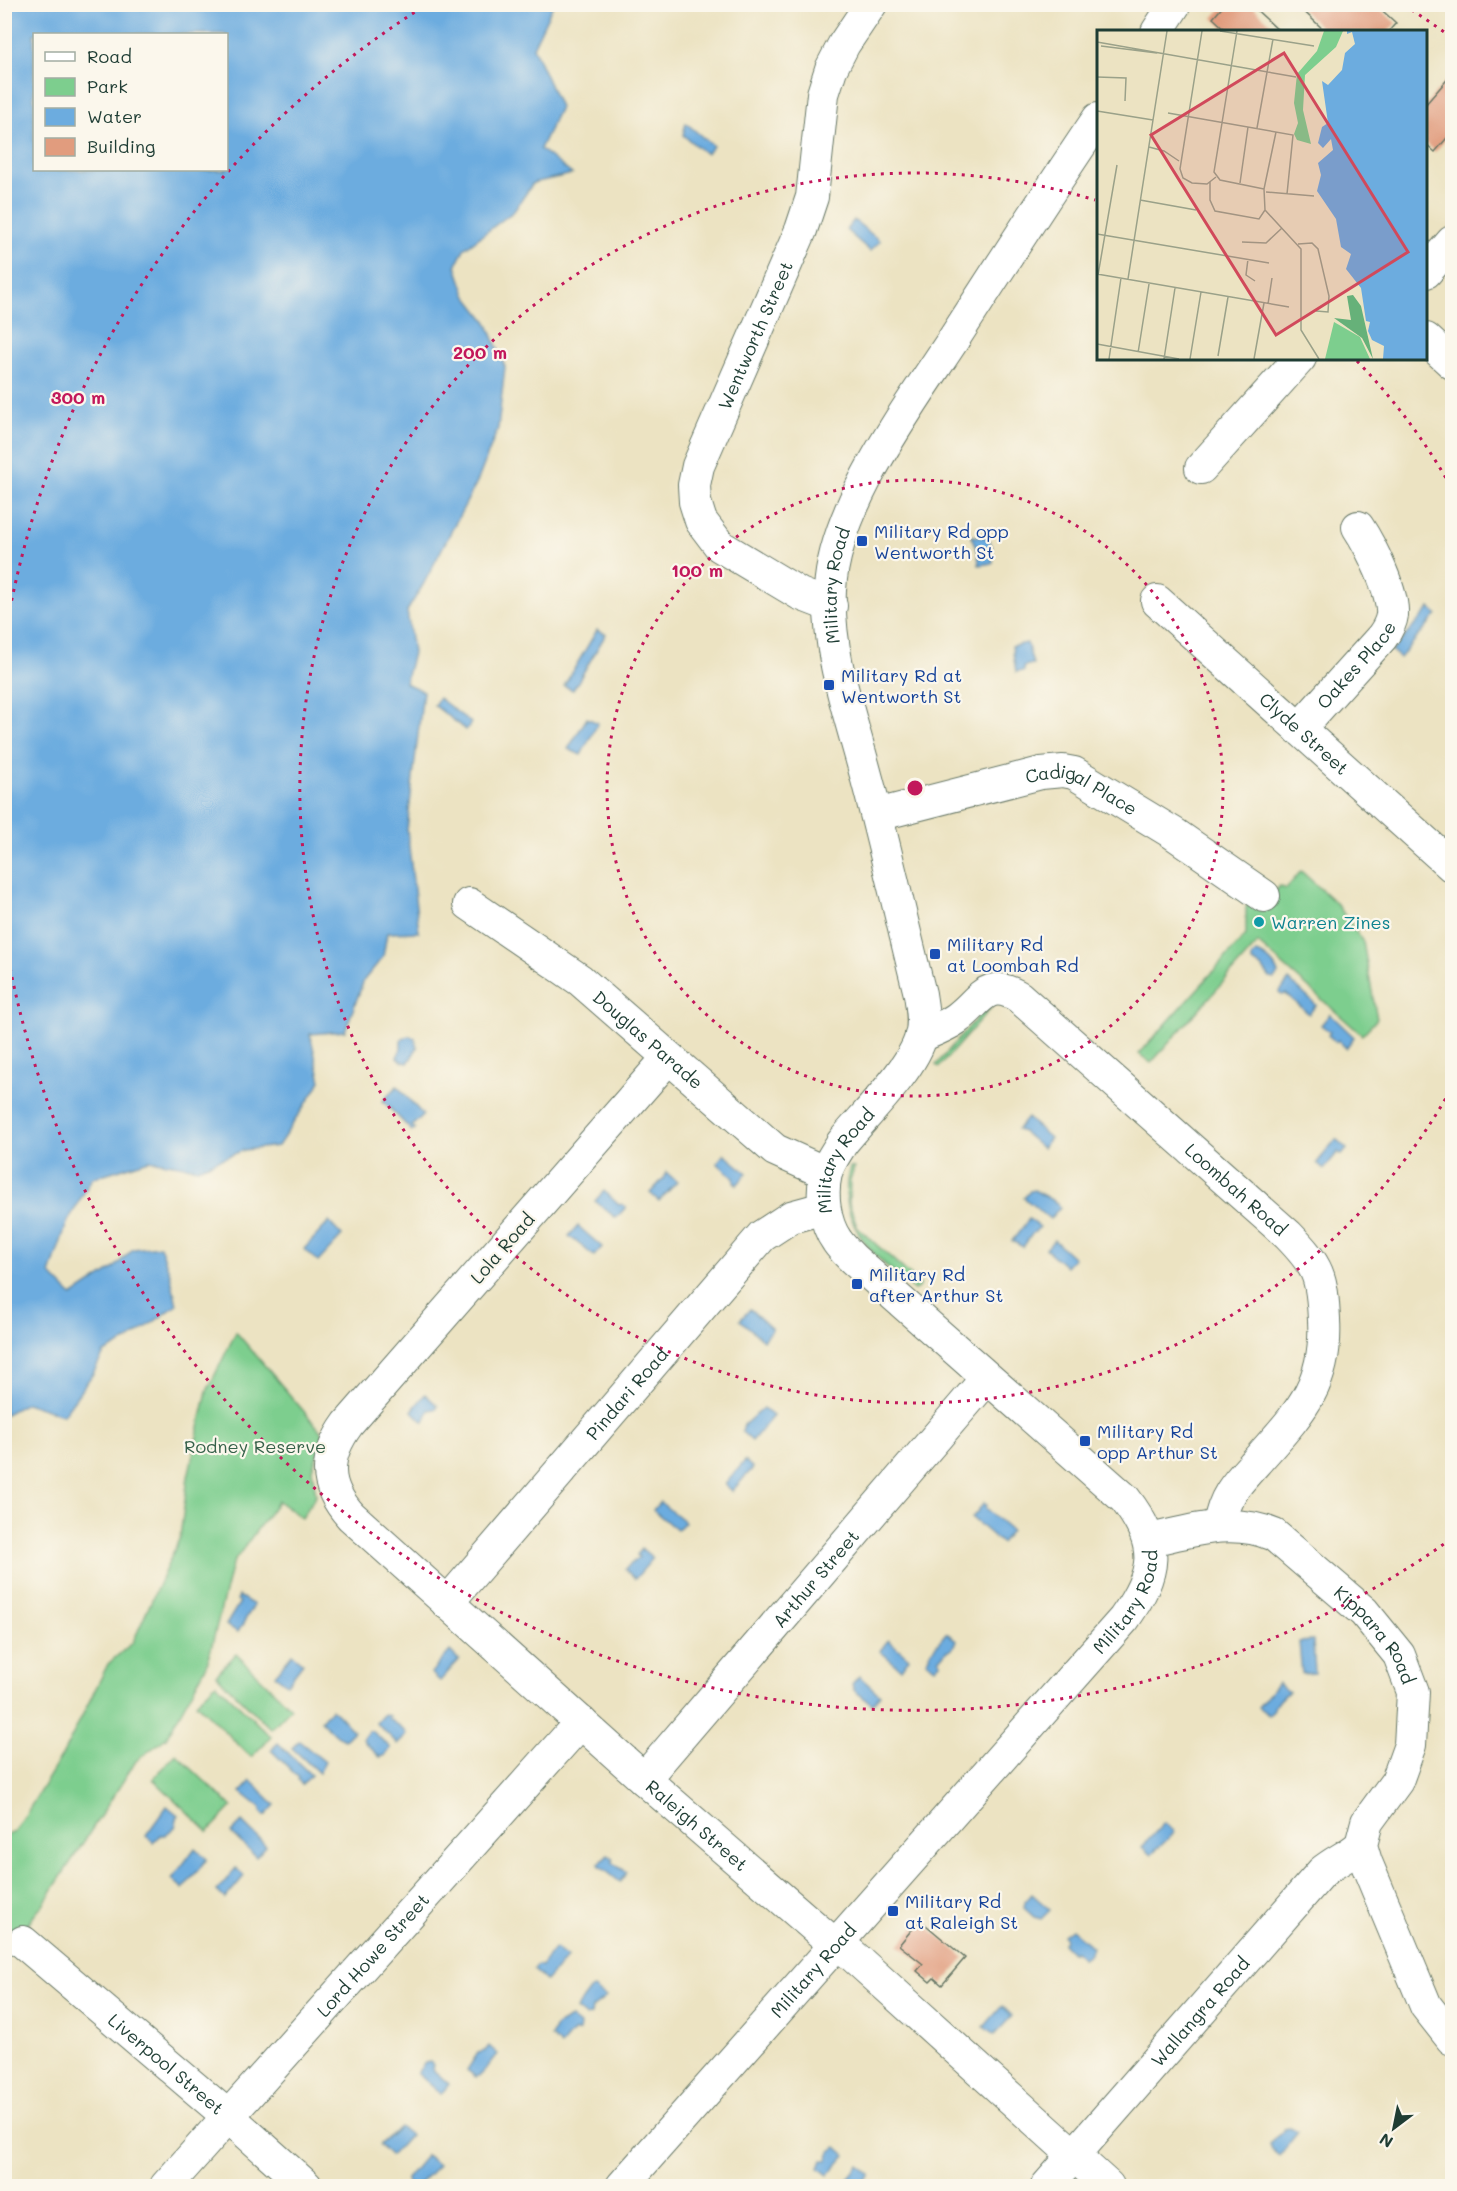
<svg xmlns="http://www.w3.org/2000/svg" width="1457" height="2191" font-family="Mali,sans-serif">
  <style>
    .green { fill: #7dce8e; stroke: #4e8661; stroke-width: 1.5 }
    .water { fill: #6cacdf; stroke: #46748a; stroke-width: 1.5; fill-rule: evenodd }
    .building { fill: #e19c7e }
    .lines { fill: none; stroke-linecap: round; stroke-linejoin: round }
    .minor-casing { stroke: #677766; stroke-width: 34 }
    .minor { stroke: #fff; stroke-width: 32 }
    .ring { fill: none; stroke: #c2185b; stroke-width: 3; stroke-dasharray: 3 6 }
    .transit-dot { fill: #1a4fb4; stroke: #fbf7ec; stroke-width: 2 }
    .culture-dot { fill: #0f9aa8; stroke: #fbf7ec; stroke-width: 2 }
    .labels { text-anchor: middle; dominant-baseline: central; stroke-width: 4.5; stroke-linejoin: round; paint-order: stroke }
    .street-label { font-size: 18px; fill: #1f3d34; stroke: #fbf7ec }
    .transit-label { font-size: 18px; fill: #164399; stroke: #fbf7ec; text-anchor: start }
    .culture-label { font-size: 18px; fill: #0d838f; stroke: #fbf7ec; text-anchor: start }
    .park-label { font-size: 18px; fill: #36614a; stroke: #fbf7ec }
    .inset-road { fill: none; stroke: #9aa189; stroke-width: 1.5 }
    .view { fill: #d1495b; fill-opacity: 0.15; stroke: #d1495b; stroke-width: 3 }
    .inset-edge { fill: none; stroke: #1f3d34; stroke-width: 3 }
    .centre { fill: #c2185b; stroke: #fbf7ec; stroke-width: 3 }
    .ring-label { font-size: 18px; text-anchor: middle; font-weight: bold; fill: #c2185b; stroke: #fbf7ec; stroke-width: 4.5; stroke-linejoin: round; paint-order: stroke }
  </style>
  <rect width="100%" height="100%" fill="#fbf7ec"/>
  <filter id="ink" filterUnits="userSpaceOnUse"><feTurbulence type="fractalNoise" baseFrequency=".0167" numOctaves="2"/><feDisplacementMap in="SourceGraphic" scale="12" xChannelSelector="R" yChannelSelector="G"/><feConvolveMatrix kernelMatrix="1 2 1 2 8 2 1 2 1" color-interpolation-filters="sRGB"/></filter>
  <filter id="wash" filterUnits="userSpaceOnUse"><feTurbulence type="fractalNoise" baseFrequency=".008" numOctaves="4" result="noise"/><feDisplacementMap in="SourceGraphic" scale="24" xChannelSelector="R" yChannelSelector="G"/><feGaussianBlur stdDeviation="1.35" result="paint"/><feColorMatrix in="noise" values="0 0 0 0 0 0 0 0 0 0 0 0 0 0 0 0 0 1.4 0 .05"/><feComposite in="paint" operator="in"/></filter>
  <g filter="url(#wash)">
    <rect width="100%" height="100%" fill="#ece3c2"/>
    <path class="green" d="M1301,871l36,33 26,38 14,77 -15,16 -104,-92 -107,120 -12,-9 107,-119v-28l5,-5 11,4 18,-20 6,3z
      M991,1008l-52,59 -3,-2 44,-51z
      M850,1167l4,1 -4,13 -1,22 8,24 63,57 -2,4 -4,2c-39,-33 -80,-66 -64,-123z
      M236,1332l89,104 -13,33 4,26 -14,23 -24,-17 -46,63 -25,101 -41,73 -30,23 -92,142 -39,50v-117l10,-4 48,-78 45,-90 25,-22 47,-105 8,-60 19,-86z
      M236,1654l55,54 -20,21 -55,-54z
      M216,1683l55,54 -20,20 -55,-54z
      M176,1754l56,53 -24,25 -55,-53z"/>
    <path class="water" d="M5,4l548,1 -20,42 27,60 -20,42 32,25 -39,9 -19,28 -50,38 -8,17 10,29 21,27 18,45 -7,61 -20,52 -55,105 -16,26 6,42 -8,30 18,8 -16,139 12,102 -32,1 -4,24 -19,23 -19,51 -35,3 11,47 -43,65 -34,4 -46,18 -49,-8 -57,18 -25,45 -17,51 22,22 41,-27 20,-20 27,-3 10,28 7,31 -47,34 -26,14 -12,22 -29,40 -37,-12 -22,12zM34,34h192v136h-192z
      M686,123l27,23 -7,8 -23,-19z
      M854,220l26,21 -10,10 -24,-21z
      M971,536l17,1 4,10 1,16 -14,2 -1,-13z
      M1430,608l7,6 -37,44 -8,-7z
      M597,630l9,4 -33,56 -9,-4z
      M1027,643l6,21 -9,2v5l-8,1 -4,-26z
      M439,698l32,25 -5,7 -32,-25z
      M587,718l11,5 -17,32 -13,-6z
      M1256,953c9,2 20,12 22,21l-4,5 -4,-1 -8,-11 -10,-5v-5z
      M1289,980l27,25 -7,9 -23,-20 -4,1 -3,-2z
      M1330,1014l24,23 -8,11 -8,-8 -2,2 -8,-7 2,-3 -9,-7z
      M408,1036l7,2 2,10 -9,15 -7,-2 -4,-4 4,-8v-9z
      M397,1086l26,29 -11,11 3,3 -3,2 -29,-30z
      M1027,1118l23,20 -8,10 -19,-16 -6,-2z
      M1336,1139l11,10 -5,6 -4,-3 -14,17 -7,-6z
      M724,1154l23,19 -10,12 -3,-3v-4l-17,-15z
      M666,1172l11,10 -18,19 -9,-8 14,-15z
      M1034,1190l23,13 3,4 -10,12 -26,-21 6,-7z
      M604,1191l15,14 3,-1 4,3 -10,11 -21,-17z
      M1029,1219l11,8 -8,7 -9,13 -11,-6z
      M329,1222l13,14 -24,26 -14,-13z
      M578,1226l24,21 -8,9 -25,-20z
      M1054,1240l20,18 -8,9 -20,-18z
      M750,1309l22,20 -9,11 -23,-20z
      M425,1394l13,12 -3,3 -6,1 -5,12 -12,-11z
      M763,1408l10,8 -21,25 -10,-9 2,-7z
      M745,1461l8,7 -21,23 -7,-7z
      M660,1502l25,20 -8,8 -24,-20z
      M984,1503l2,2 -1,3 26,22 -10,13 -29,-25z
      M642,1549l11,9 -18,21 -10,-10 14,-12 -2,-2z
      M239,1596l15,9 -16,27 -12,-7 14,-23 -3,-2z
      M946,1633l11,7c-2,7 -5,9 -11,11l-7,9 2,2 -6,6 -9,-7 4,-6 -1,-1z
      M888,1640l21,18 -8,11 -21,-18z
      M1313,1641l2,32 -13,1 -3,-32z
      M450,1651l9,9 -19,21 -9,-8z
      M292,1654l11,9 -16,21 -12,-9z
      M859,1676l21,19 -8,9 -18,-14 -2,-6z
      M1278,1683l11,9c-7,4 -14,10 -16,19l-4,4 -11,-8z
      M331,1709c7,3 15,16 23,22l-9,9 -8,-4 -16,-15z
      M384,1714l5,2 -1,2 18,14 1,3 -9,9 -22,-21z
      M369,1731h3l19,17 -6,7 -5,2 -16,-16 -1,-3z
      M299,1741l26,21 -6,11 -27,-25z
      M278,1743l33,32 -9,10 -4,-5 1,-2 -28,-28z
      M251,1781l24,24 -10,11 -4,-4v-4l-20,-16z
      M167,1806l11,9 -3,12 -10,8h-4l-8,8 -7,-8z
      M242,1822l24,24 -10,11 -25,-24z
      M1164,1823l10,8v2l-23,22 -9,-8z
      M195,1848l12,11 -24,30 -11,-10z
      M608,1855l5,4 -1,4 15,9 -7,10 -20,-16 -1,-2z
      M236,1868l8,8 -19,23 -8,-8z
      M1032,1894l18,16 -9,9 -7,-2 -10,-9 1,-6z
      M1071,1929l21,18 -3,8 -7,3 -8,-7 -2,1 -9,-9 2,-3 -2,-5z
      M555,1948l12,9 -21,24 -12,-11 3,-5 4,1z
      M594,1988l12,9 -14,11 -1,7 -5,2 -10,-8 15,-20z
      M1002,2006l10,10 -18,19 -10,-8z
      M571,2018l9,7 -1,6 -6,1 -12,14 -10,-9 5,-11z
      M489,2046l9,8 -16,20 -6,3 -9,-7 11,-17 7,-2z
      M430,2062l3,3 -1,4 17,15 -8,10 -24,-21 8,-10z
      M400,2127l10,8 -19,21 -11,-11z
      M1290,2128l8,4 -19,24 -8,-7 -2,-5c4,-7 11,-7 15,-15z
      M837,2147l9,8 -18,20 -9,-7 3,-8h5l3,-8z
      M426,2155l12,10 -21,21h-8l-3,-7z
      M859,2165l11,10 -10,11h-18z"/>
    <g id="blocks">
      <path class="building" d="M1225,4h25l30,28h-52l-15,-14z
        M1296,4h79l21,19 -8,9h-62z
        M1452,74v58l-17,20 -10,-9v-38z
        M920,1920l45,38 -23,27 -8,-7 -4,4 -13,-11 6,-7 -24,-19z"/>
    </g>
  </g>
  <g filter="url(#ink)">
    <use href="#blocks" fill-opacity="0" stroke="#677766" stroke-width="1.5"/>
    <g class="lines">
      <g class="minor-casing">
        <g id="minor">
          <path d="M1157,32l18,-28"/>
          <path d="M1426,272l26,-30"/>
          <path d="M1426,339l26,24"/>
          <path d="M1201,468l99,-110"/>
          <path id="s1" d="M1157,601l295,265"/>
          <path id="s2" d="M831,606l-31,-12 -80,-48 -19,-25 -6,-19 -1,-17 4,-19 103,-236 11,-33 11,-103 8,-25 13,-25 27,-40"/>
          <path id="s3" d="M1299,729l83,-92c5,-7 9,-14 10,-22 2,-22 -22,-70 -34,-88"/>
          <path id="s4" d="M877,815l164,-42 22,-2 11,2 99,60 91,63"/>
          <path id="s5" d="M469,904l111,76 195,170 51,23"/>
          <path id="s6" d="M921,1036c12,-5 25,-10 35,-17 24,-17 30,-42 63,-22l269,238c31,32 34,41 36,85 4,68 -28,96 -69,143 -19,21 -31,33 -36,62"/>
          <path id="s7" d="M668,1058l-320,366c-24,33 -25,61 3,92l293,263 182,158 25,17 257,232"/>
          <path id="s8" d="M1150,1540c42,-9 82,-23 124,-5l90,77 35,43 14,37 -3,53 -13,36 -30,41 -6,23 5,17 60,144 26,33"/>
          <path id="s9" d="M447,1603l315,-367 29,-19 33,-9"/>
          <path id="s10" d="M644,1779l343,-401"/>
          <path id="s11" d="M23,1942l206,175 77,69"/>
          <path id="s12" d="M166,2186l415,-464"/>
          <path id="s13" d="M622,2186l502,-567c33,-47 37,-73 1,-120l-272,-240c-6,-6 -12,-12 -16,-18 -13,-18 -16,-47 -11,-68 3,-11 10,-20 16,-30 21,-26 72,-76 79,-107 4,-14 1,-28 -1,-42 -18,-71 -34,-144 -53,-215 -16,-62 -40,-125 -37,-189 4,-84 80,-184 125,-253 47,-73 94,-146 143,-218"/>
          <path id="s14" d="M1047,2186l275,-314c13,-11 27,-16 39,-27"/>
        </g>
      </g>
      <use href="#minor" class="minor"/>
    </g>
  </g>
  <g class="ring">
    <circle cx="915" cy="788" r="308"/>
    <path d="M1450 1091A615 615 0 1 1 1095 200M1357 361A615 615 0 0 1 1450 485"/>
    <path d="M1451 1539A923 923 0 0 1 5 940M5 636A923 923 0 0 1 426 5M1404 5A923 923 0 0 1 1451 37"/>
  </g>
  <g class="transit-dot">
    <rect x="856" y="535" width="12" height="12" rx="3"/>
    <rect x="823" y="679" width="12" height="12" rx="3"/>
    <rect x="929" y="948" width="12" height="12" rx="3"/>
    <rect x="851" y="1278" width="12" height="12" rx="3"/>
    <rect x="1079" y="1435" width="12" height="12" rx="3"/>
    <rect x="887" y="1905" width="12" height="12" rx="3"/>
  </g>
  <circle class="culture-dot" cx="1259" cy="922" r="6"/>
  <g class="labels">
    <g class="street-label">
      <text stroke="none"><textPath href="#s2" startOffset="357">Wentworth Street</textPath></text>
      <text stroke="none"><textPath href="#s13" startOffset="1978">Military Road</textPath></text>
      <text stroke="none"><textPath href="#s3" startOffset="86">Oakes Place</textPath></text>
      <text stroke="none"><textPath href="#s1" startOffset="198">Clyde Street</textPath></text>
      <text stroke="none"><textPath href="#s4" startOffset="214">Cadigal Place</textPath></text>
      <text stroke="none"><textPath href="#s5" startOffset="225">Douglas Parade</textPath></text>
      <text stroke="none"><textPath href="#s13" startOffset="1366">Military Road</textPath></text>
      <text stroke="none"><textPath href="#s6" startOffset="404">Loombah Road</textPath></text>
      <text transform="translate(502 1248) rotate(-49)">Lola Road</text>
      <text stroke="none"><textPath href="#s9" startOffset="276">Pindari Road</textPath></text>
      <text stroke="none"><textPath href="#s10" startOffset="264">Arthur Street</textPath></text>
      <text stroke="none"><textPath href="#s13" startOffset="774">Military Road</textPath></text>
      <text stroke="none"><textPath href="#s8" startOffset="270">Kippara Road</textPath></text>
      <text stroke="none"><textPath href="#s7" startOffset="1052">Raleigh Street</textPath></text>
      <text stroke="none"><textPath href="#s12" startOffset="310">Lord Howe Street</textPath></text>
      <text stroke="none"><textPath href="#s13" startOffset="288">Military Road</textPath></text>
      <text stroke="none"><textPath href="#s14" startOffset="232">Wallangra Road</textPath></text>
      <text stroke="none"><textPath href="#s11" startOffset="188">Liverpool Street</textPath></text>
    </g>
    <g class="transit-label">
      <text x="874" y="531">Military Rd opp<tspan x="874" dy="21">Wentworth St</tspan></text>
      <text x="841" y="675">Military Rd at<tspan x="841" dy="21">Wentworth St</tspan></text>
      <text x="947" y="944">Military Rd<tspan x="947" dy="21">at Loombah Rd</tspan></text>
      <text x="869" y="1274">Military Rd<tspan x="869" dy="21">after Arthur St</tspan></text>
      <text x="1097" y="1431">Military Rd<tspan x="1097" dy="21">opp Arthur St</tspan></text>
      <text x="905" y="1901">Military Rd<tspan x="905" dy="21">at Raleigh St</tspan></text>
    </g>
    <g class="culture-label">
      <text x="1271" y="922">Warren Zines</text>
    </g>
    <g class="park-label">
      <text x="255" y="1446">Rodney Reserve</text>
    </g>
  </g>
  <g transform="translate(1097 30)">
    <rect width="330" height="330" fill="#ece3c2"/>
    <path d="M227,1h19l-7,16 -31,28 -2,35 8,34 -14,-4 -3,-6 4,-11 -4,-20 3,-29 20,-23zM237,292l26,15 10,22h-45z" fill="#7dce8e"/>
    <path d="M256,265l8,11 12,53 -11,-21 -28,-20 17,2 -4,-24z" fill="#66b179"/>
    <path d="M250,1h80v328h-44l1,-13 -12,-6 -4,-9 2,-9 -4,-1 -5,-33 -15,-19 5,-15 -10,-7 -5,-28 -19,-28 4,-16 -3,-12 15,-13 -2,-11 -8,9 -5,-5 4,-16 6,-4 -6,-42 6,4 14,-15 3,-17 10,-9 -3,-12 -5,2z" fill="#6cacdf"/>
    <path class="inset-road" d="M105,1l-22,138 3,9 9,5 15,1 9,-7M123,1l94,15M140,1l-23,141 6,8 44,9M0,12l199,35M4,16l56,7M0,47l29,1 -1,23M0,81l56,9M71,83l125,22 -6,59M160,98l16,-89M52,117l15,4 15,10M113,152v18l5,11 44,8 6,-9 -1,-21M143,153l8,-56M167,159l12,-57M169,162l48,4M43,170l56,10M168,180l36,39v81l18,29M0,204l172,29M145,212l24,1 16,-15M201,214l14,-1 6,6 11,47 -1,16 -12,-1M151,229l-2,16 9,6M0,244l192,33M1,245l19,-110M31,249l39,-248M171,274l4,-26M0,314l82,15M41,323l11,-69M121,326l10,-59M12,329l12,-81M67,329l11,-71M93,329l11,-67M157,329l10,-56"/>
    <path class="view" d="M187,23l124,199 -132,83 -125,-200z"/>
    <rect width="330" height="330" class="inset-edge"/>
  </g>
  <circle cx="915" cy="788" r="9" class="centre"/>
  <g class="ring-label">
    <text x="480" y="359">200 m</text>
    <text x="78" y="404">300 m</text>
    <text x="697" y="577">100 m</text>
  </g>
  <rect width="1457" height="2191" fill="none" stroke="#fbf7ec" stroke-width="24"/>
  <rect x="33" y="33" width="195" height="138" fill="#fbf7ec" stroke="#a3ada2" stroke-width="1.5"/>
  <rect x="45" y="52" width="30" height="9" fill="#ffffff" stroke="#a3ada2" stroke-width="1.5"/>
  <text x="87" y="63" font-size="18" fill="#1f3d34">Road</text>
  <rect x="45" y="78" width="30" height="18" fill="#7dce8e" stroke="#a3ada2" stroke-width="1.5"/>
  <text x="87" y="93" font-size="18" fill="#1f3d34">Park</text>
  <rect x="45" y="108" width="30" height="18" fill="#6cacdf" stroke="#a3ada2" stroke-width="1.5"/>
  <text x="87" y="123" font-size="18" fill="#1f3d34">Water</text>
  <rect x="45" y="138" width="30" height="18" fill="#e19c7e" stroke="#a3ada2" stroke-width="1.5"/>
  <text x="87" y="153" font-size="18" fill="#1f3d34">Building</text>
  <g transform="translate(1394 2128) rotate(212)" stroke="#fbf7ec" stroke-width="4.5" paint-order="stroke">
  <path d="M0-4.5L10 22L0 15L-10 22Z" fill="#1f3d34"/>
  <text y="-9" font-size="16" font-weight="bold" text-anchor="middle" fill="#1f3d34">N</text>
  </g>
</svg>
